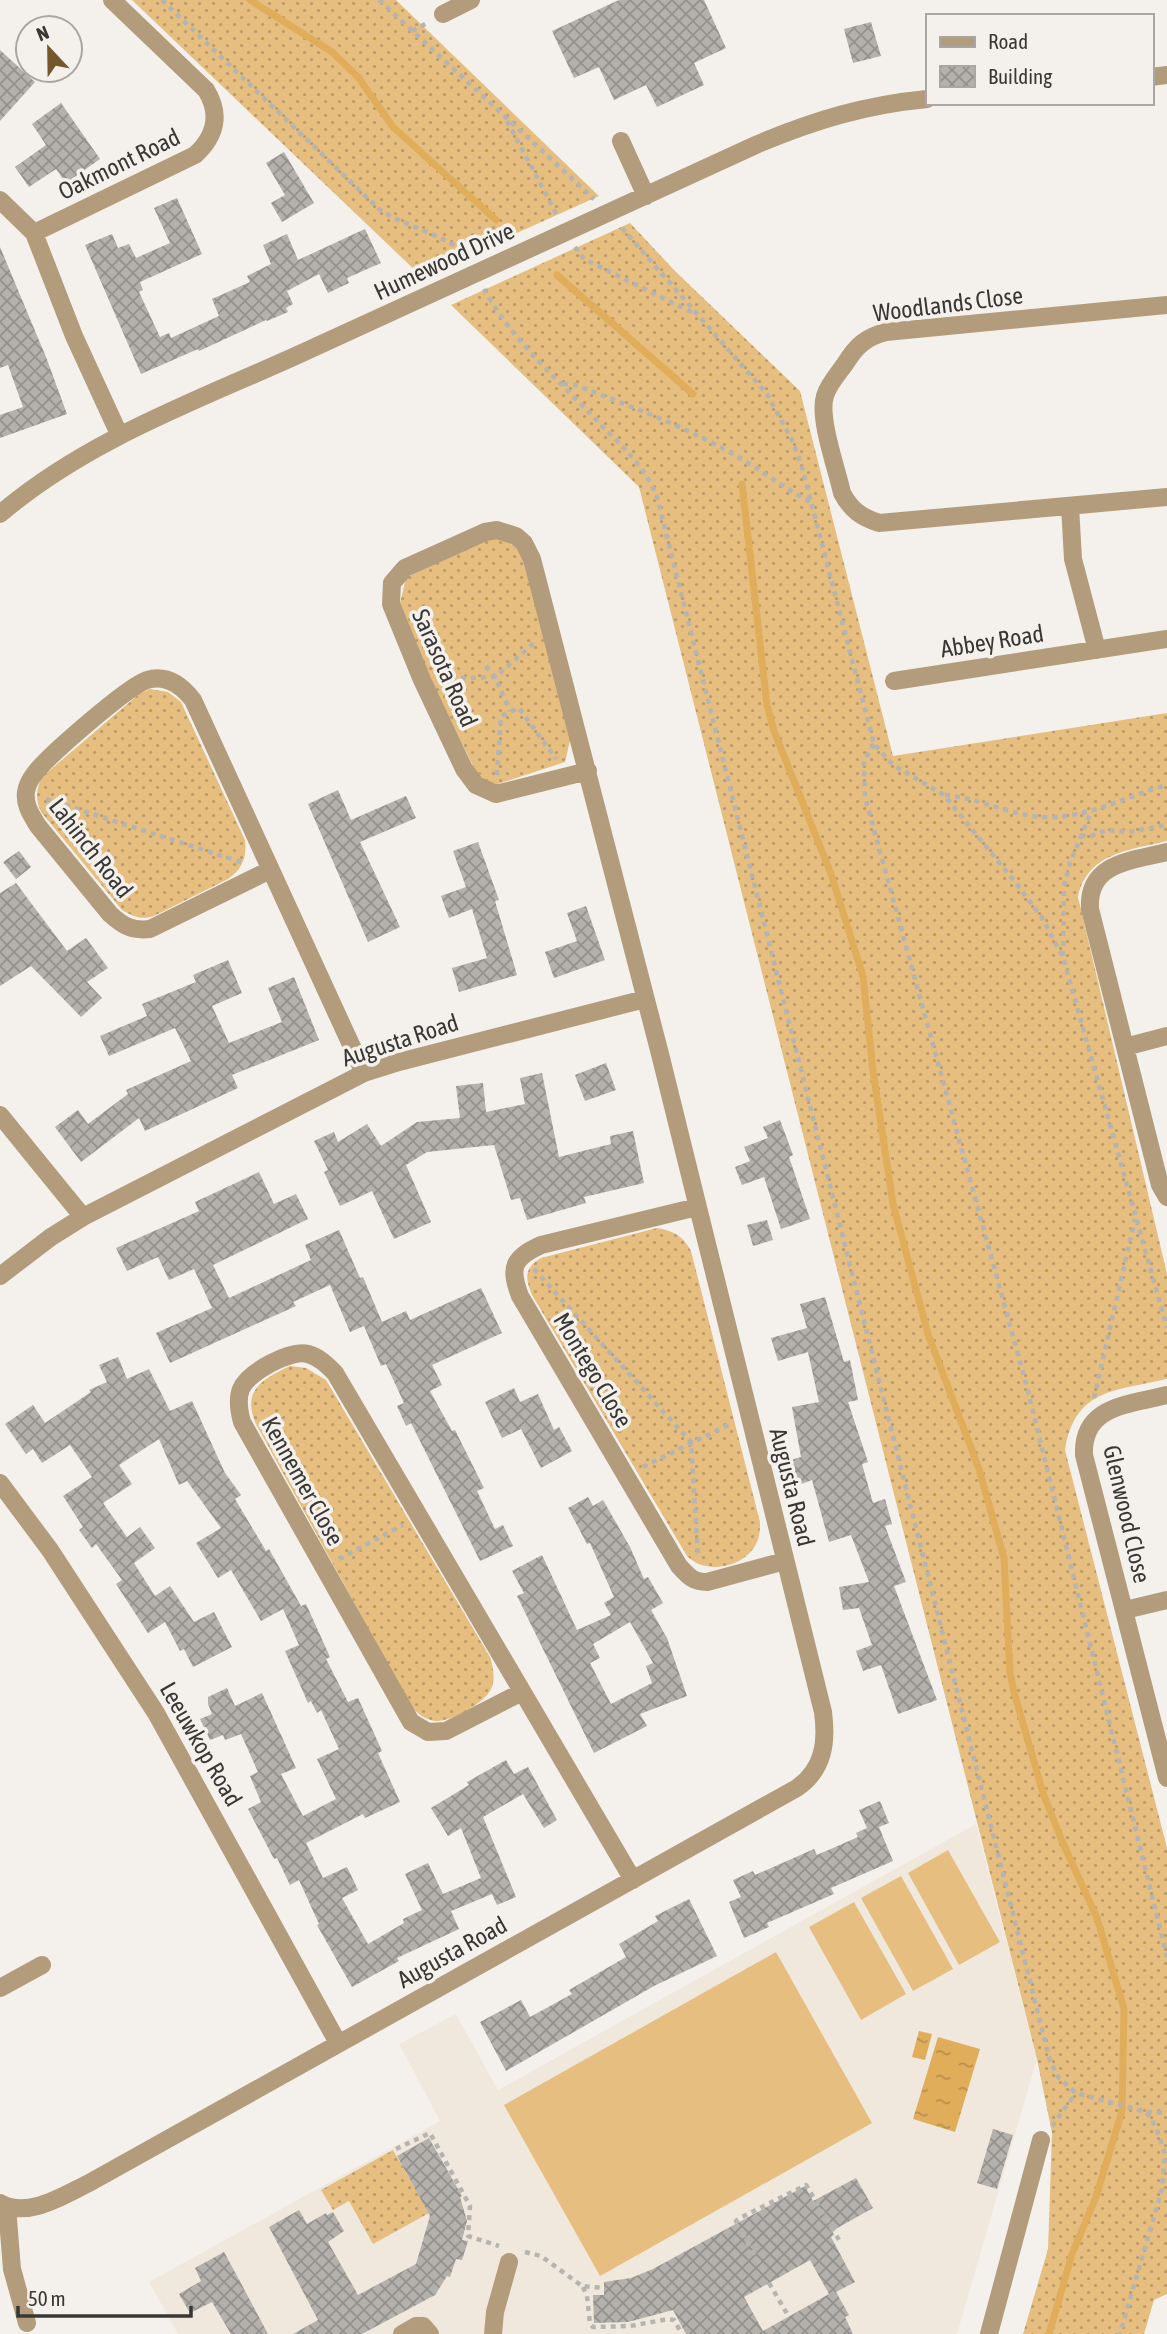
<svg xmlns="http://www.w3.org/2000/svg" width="1167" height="2334" font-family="'Asap Condensed',sans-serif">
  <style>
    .built { fill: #f0e8dd }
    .grass { fill: url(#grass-dots) }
    .pitch { fill: #e5be80 }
    .water { fill: url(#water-ripples) }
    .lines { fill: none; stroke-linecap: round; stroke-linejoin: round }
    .stream { stroke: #e0ae5a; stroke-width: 7 }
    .building { fill: url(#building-cross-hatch); fill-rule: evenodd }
    .path { stroke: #b6b4b1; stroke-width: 4.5; stroke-dasharray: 5 5; stroke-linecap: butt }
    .minor { stroke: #b29c7b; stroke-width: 18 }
    .labels { text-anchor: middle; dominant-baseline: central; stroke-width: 7; stroke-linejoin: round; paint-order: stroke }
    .street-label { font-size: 24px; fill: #383735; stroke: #f4f1ed }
  </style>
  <defs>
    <pattern id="grass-dots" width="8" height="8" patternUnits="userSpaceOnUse" patternTransform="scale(1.75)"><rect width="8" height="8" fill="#e5be80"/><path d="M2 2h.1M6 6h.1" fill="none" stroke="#bb9b6a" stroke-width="1.8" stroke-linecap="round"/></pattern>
    <pattern id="water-ripples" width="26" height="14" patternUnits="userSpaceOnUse" patternTransform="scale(1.75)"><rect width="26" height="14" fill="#e0ae5a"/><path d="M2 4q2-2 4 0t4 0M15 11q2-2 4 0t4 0" fill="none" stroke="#b78e4b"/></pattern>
    <pattern id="building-cross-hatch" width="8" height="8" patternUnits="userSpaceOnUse" patternTransform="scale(1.75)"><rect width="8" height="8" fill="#b4b1ad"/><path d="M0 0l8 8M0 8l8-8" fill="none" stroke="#93918e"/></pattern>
  </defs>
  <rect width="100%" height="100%" fill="#f4f1ed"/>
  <path class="built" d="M976,1824l61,235 -80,275h-779l-29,-52 291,-161 -41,-77 57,-30 42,76z"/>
  <path class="grass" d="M132,0h264l203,196 -178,80z
    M630,223l44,47 126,121 93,365 274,-43v128c-37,9 -80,12 -89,56l89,377v105c-51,12 -92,9 -102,71l102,398v446l-13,6 -10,34h-121l25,-85 4,-116 -15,-74 -398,-1572 -188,-182z
    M499,537l17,10 9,13 46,176 -6,26 -70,23 -11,-5 -9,-10 -77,-158 8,-34 78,-39z
    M150,689l18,3 13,10 64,138c2,18 -3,29 -17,39l-74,37c-13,4 -20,1 -32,-6l-81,-98c-6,-13 -5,-23 1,-35l97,-83z
    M657,1228c17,3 26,8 34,23l69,271c0,7 0,15 -4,22 -12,24 -51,31 -69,12l-155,-261c-7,-17 -8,-27 9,-37z
    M290,1366l16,2 20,12 164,277c3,10 6,22 1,32 -6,14 -41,33 -55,32 -10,-1 -16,-6 -24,-13l-156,-284c-15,-34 7,-45 34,-58z
    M393,2150l36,63 -56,31 -24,-43 -16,9 -12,-20z"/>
  <path class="pitch" d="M948,1850l52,92 -41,23 -51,-92z
    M901,1876l52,93 -40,22 -52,-93z
    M854,1902l52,92 -45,26 -52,-93z
    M776,1952l96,171 -272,153 -96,-171z"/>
  <path class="water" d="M919,2031l13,3 -7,26 -13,-3z
    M938,2037l42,12 -25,83 -42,-13z"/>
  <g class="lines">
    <path class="stream" d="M250,0l82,52 26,25 35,50 103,93
      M557,275l136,119
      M742,484l25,221 7,26 57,143 32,102 10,95 20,133 35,130 51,135 25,89 6,115 4,19 29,101 19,48 35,77 27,91 -2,102 -26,86 -24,57 -23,80"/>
  </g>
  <path class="building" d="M619,0h85l22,48 -32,15 10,22 -47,22 -11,-22 -32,15 -15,-33 -25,11 -22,-47z
    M871,22l10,34 -28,7 -9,-34z
    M0,50l35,32 -35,39z
    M61,103l39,56 -34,24 -10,-14 -27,18 -14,-20 31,-22 -14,-21z
    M284,152l30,51 -32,19 -11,-19 14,-8 -19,-32z
    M177,198l25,56 -62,28 3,8 -4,2 21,45 9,-4 2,5 48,-22 -7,-17 38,-17 -3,-6 24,-12 -8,-19 24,-11 11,26 67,-31 16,34 -34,15 2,5 -21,10 -9,-19 -32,17 6,13 -7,4 2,4 -21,9 -1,-1 -67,31 -1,-2 -57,25 -56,-129 27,-11 6,14 11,-4 7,14 34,-15 -16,-35z
    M0,247l46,110 21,57 -67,24v-23l23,-8 -15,-42 -8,3z
    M338,790l13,30 55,-24 10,22 -56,24 40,85 -32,15 -60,-138z
    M478,842l21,58 -4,1 22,74 -58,17 -7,-24 35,-10 -15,-49 -23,9 -8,-22 25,-9 -13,-36z
    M19,851l12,16 -15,12 -13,-17z
    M16,883l51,68 19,-13 22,30 -21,14 15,16 -21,19 -50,-51 -31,20v-93z
    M586,906l19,54 -51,18 -9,-26 32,-11 -10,-28z
    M228,960l14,33 -30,13 17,37 53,-21 -14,-34 26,-11 25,63 -87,35 6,13 -93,43 -6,-13 -58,44 -26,-35 23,-17 10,14 40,-30 -2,-4 65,-29 -16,-33 -66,28 -9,-20 47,-20 -5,-12 54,-22 -3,-7z
    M606,1063l10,27 -31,11 -10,-26z
    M542,1073l17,84 52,-13 -1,-8 23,-5 11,52 -60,14 2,6 -59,17 -7,-22 -9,2 -17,-55 -67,7 -21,13 25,57 -37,17 -22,-48 -32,15 -16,-34 4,-2 -14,-29 20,-9 4,10 29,-18 14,22 36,-24 43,-4 -4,-32 27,-3 3,29 39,-8 -5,-26z
    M780,1120l13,35 -4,2 21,62 -29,10 -17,-52 -22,8 -7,-18 15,-6 -6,-14 24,-9 -5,-11z
    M259,1172l15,32 22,-10 12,25 -95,46 16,33 82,-38 -6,-15 34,-15 21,48 3,-1 19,45 24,-11 4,9 71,-32 21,45 -70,32 10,20 -12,6 22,40 3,-1 29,58 -7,3 18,38 8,-4 10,21 -33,15 -69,-138 -5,3 -9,-20 7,-3 -18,-39 -5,2 -17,-40 -14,6 -20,-47 -37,17 3,4 -126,57 -14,-30 56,-25 -18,-39 -25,11 -11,-23 -31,14 -11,-23 83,-37 -4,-9z
    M767,1220l6,20 -20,6 -6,-21z
    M825,1297l19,65 6,-2 8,40 -10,2 20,60 -6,2 11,39 12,-4 7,25 -7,2 21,56 -12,4 43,114 -39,14 -17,-49 -18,6 -7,-20 16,-6 -13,-37 -16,2 -4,-23 30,-5 -18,-47 -22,7 -17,-62 -16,6 -9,-25 14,-4 -9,-50 27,-5 -11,-50 -30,9 -7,-23 36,-10 -7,-24z
    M118,1357l9,22 22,-10 21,42 22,-10 33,72 16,22 -6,4 31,52 3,-2 32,57 5,-2 24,53 -4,2 22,43 10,-4 24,53 -4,2 22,49 -35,16 -2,-4 -57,29 17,35 24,-11 11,23 -16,8 26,46 36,-21 -1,-4 19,-9 -17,-36 23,-11 15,31 38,-16 -20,-50 -13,8 -17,-28 38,-23 -2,-3 39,-22 8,14 14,-7 29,53 -13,8 -21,-34 -40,23 33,80 -19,8 -5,-11 -41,17 8,18 -62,29 2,3 -47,26 -35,-62 2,-1 -20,-44 -9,5 -13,-27 -3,1 -26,-50 13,-7 -11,-26 8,-4 -17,-38 -16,6 -2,-5 -13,5 -10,-21 12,-5 -4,-10v-7l19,-9 8,18 27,-13 34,75 -15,6 22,42 33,-17 -19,-40 22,-10 -18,-39 -4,3 -6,-12 -3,2 -23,-52 14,-6 -16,-36 -22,12 -30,-51 -13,8 -22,-35 25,-15 -34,-47 -8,4 -20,-46 -40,26 13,19 -29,19 24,34 13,-10 15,21 -21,15 21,33 15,-10 24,36 20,-10 18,35 -39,20 -9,-18 -4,2 -15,-29 -17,11 -32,-49 6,-4 -26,-36 -4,4 -13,-18 4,-3 -20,-31 29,-19 -22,-32 -28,18 -9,-14 -7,5 -21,-30 28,-19 12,18 46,-31 -2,-2 18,-8 -8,-17z
    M514,1388l6,14 18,-8 16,36 5,-3 13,24 -31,17 -20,-39 -19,9 -17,-36z
    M588,1497l5,9 10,-6 27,47 14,32 4,-2 15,26 -12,7 16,28 20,58 -47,18 7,12 -53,27 -77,-157 7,-3 -12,-22 30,-16 35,75 34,-15 -7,-12 10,-6 -24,-54 -3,1 -19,-36zM630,1622l23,41 -7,3 6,17 -41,21 -21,-41 10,-5 -7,-14z
    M880,1801l9,22 -10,4 14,34 -62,27 3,6 -67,29 2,4 -25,11 -15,-36 12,-5 -8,-17 20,-9 2,4 59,-26 3,6 41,-18 -2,-4 11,-5 -8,-18z
    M689,1899l28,57 -63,30 -148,85 -26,-49 41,-22 9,17 42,-23 -3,-4 57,-33 -7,-13 39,-23 -3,-5z
    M993,2129l20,6 -16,54 -20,-6z
    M429,2138l33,58 -2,1 7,24 -5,19 6,1 -6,19 -6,-1 -6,18 -3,-1 -12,19 -73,39h-69l25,-14 -49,-93 30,-17 8,14 19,-11 1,2 6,-3 11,19 -16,11 30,53 58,-31 14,-48 -33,-60z
    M856,2178l17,30 -41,23 2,4 -3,2 24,45 -19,10 13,23 -4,2 8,17h-167l-13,-24 -45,12 -34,1 -1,-28h11v-13l27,-4 22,-9 152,-83 8,15zM810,2260l19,34 -66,37 -19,-34z
    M224,2252l12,22 32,60h-37l-19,-32 -22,11 -11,-19 22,-13 -6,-13z"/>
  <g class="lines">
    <path class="path" d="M162,0l218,210c28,18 65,24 89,47
      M379,0l215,199
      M412,31l15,-8
      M507,121l50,94
      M622,228l145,166 25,46 10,27 72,277 19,21 51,30 75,92 23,31 21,39 104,371
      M575,247l9,12 111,55
      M484,289c28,52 77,93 117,136 22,22 45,43 56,72l393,1564 8,16 18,16 70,19 10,15 9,27 -3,35 -42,145
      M563,384l13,1c48,19 98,37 144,62 32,16 60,39 92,56
      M486,666l9,11 15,34
      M441,679l54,-2 39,-34
      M874,744l-10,17 1,36 162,590 140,570
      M497,775l4,-59 18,-8 37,51
      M945,795c37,3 73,25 112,22 39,-3 73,-22 110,-32
      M46,799l195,63
      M1081,835l7,2 19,-7 22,2 38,-7
      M1063,956l1,-70 6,-23 21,-51
      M534,1269l157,173 7,114
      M1094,1398l41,-179
      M643,1467l89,-44
      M339,1559l64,-34
      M1147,2112l20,1
      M1052,2126l24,-33
      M396,2149l34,-16 40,73 -2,30 31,10
      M737,2223l-1,-2 4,-3 66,-33 33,55
      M742,2233l22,39
      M525,2252l16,4 41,30 22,2
      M769,2283l20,34
      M583,2287l4,9 3,28 3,3 37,-1 38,-7 6,1 8,14"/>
    <path class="minor" d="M112,0l94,90c15,24 10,46 -11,65l-161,78 40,103 45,98
      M443,14l28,-14
      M1151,77l16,-2
      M621,141l25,55
      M0,200l34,33
      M1167,305l-281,27c-20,5 -30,14 -41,32 -7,10 -17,21 -20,32 -7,22 12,73 17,97 9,17 19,24 37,30l288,-26
      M1070,506l3,53 24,91
      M0,514c88,-75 197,-113 302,-161 152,-69 304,-139 456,-209 57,-24 107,-39 169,-45
      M894,681l273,-42
      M1167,852c-35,9 -80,10 -77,57l70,276 7,12
      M270,870l-120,59c-18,2 -27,-3 -40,-15l-72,-88c-6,-10 -14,-21 -12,-34 1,-7 5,-14 9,-19 14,-18 92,-86 112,-93 20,-6 35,6 46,20l171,373
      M1125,1047l42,-11
      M0,1115l83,102
      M697,1207l-156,38c-28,13 -32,22 -21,51l159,270c9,10 14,16 28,16l78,-21
      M0,1276l51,-39 32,-20 281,-144 35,-11 246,-63
      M1167,1395c-38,10 -85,10 -83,60l83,323
      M0,1483l50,67 106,163 182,330
      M1125,1610l42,-10
      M522,1692l-76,39 -18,1 -17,-10 -169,-300c-3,-11 -5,-23 -1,-33 7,-17 50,-40 67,-35 11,3 19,11 27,19l298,507
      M0,1988l42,-23
      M0,2203c28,16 64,-8 89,-20l708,-395c27,-19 30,-46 26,-76l-163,-658 -128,-495 -8,-16 -8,-7 -19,-6 -12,2 -80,36 -13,15 -1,21 31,76 42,89 12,16 20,9 92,-23
      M7,2207l5,62 15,54
      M402,2334l14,-8h7l7,8
      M493,2334l2,-22 14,-50
      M989,2334l52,-194"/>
  </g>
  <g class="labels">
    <g class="street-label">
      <text transform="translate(119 164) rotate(-26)">Oakmont Road</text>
      <text transform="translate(444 261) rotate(-25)">Humewood Drive</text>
      <text transform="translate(948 304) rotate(-7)">Woodlands Close</text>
      <text transform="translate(992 641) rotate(-9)">Abbey Road</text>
      <text transform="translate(445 668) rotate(66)">Sarasota Road</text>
      <text transform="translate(91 848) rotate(52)">Lahinch Road</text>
      <text transform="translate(400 1040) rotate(-18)">Augusta Road</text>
      <text transform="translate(593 1370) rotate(59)">Montego Close</text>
      <text transform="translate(303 1481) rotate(61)">Kennemer Close</text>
      <text transform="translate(792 1487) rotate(76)">Augusta Road</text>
      <text transform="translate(1127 1514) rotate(77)">Glenwood Close</text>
      <text transform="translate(201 1744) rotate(60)">Leeuwkop Road</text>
      <text transform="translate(452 1952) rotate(-29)">Augusta Road</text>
    </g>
  </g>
  <rect x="926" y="14" width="228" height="91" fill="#f4f1ed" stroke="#a9a7a3" stroke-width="2"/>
  <rect x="940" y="37" width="35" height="10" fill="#b29c7b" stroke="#a9a7a3" stroke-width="2"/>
  <text x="988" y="49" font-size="21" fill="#383735">Road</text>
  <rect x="940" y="66" width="35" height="21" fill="url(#building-cross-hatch)" stroke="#a9a7a3" stroke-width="2"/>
  <text x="988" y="84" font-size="21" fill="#383735">Building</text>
  <g transform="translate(49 49) rotate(338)"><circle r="33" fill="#f4f1ed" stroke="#a9a7a3" stroke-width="2"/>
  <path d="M0-5L12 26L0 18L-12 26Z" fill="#74582b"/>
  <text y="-10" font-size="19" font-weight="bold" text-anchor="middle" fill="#383735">N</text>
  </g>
  <path d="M18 2306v10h173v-10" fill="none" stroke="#383735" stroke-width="3.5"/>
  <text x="28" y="2306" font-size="21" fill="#383735" stroke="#f4f1ed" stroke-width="5" paint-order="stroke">50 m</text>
</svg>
